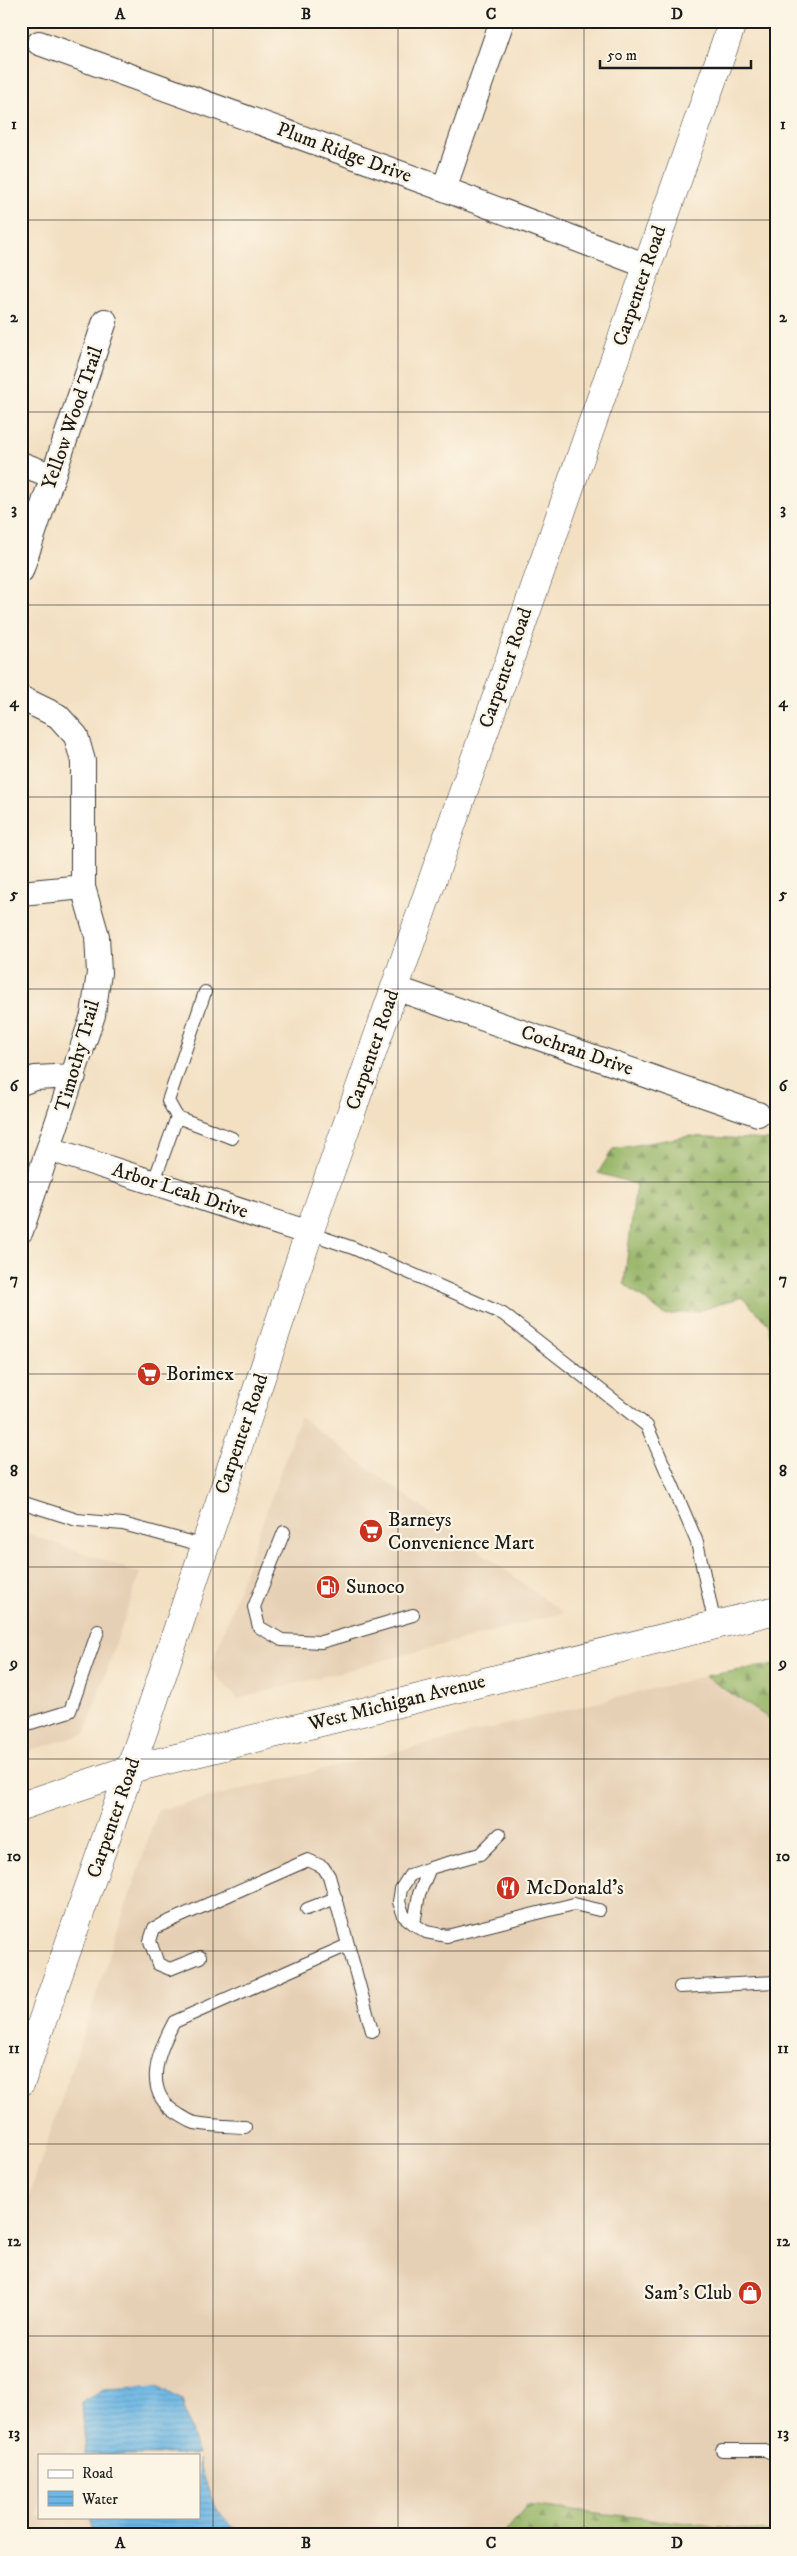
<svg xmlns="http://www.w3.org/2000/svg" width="797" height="2556" font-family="'IM FELL DW Pica',serif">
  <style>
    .built { fill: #e6d0b5; fill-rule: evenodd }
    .forest { fill: url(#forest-firs); stroke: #596842 }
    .water { fill: url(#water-rules); stroke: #446a80 }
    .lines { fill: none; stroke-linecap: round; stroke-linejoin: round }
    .service-casing { stroke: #3c3935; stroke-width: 14 }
    .minor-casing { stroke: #3c3935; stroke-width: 26 }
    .secondary-casing { stroke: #3c3935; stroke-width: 29 }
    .trunk-casing { stroke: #3c3935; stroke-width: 29 }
    .service { stroke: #fff; stroke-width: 12 }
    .minor { stroke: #fff; stroke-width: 24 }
    .secondary { stroke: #fff; stroke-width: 28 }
    .trunk { stroke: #fff; stroke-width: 28 }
    .grid { fill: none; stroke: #1c1c1c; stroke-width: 1; stroke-opacity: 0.55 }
    .labels { text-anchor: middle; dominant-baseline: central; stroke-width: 4.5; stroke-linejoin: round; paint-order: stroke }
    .street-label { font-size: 20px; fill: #1c1c1c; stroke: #fcf5e5 }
    .poi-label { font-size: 20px; fill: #1c1c1c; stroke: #fcf5e5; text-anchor: start }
    .neatline { fill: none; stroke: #1c1c1c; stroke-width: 2 }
    .grid-label { font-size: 16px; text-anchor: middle; font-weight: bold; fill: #1c1c1c }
  </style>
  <defs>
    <pattern id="forest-firs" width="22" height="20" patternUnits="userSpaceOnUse" patternTransform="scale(1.25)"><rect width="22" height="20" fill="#96b568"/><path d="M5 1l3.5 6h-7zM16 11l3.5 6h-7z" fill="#7a9255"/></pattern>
    <pattern id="water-rules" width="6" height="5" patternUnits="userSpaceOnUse" patternTransform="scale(1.25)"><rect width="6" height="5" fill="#6cb7e5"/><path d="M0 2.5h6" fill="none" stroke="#5894b9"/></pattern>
  </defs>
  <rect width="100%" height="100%" fill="#fcf5e5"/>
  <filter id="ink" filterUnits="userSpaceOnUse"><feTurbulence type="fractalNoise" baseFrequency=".02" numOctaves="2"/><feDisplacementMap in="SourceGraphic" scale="10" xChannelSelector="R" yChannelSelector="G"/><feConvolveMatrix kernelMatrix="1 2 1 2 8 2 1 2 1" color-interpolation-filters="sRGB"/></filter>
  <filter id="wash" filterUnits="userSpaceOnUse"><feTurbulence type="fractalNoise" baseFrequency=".0096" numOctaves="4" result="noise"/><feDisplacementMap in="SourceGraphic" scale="20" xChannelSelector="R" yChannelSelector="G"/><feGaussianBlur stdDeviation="1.12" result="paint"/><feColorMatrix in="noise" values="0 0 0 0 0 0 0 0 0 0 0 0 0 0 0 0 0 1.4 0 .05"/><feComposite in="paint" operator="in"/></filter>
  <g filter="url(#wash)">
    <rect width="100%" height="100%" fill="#f3e0c3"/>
    <path class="built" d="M300,1417l263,196 -325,86 -28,-30z
      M21,1531l119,42 -55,161 -64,19z
      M705,1676l71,47v810l-249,-28 -24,30h-482v-315l137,-410zM39,2455h160v62h-160z"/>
    <path class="forest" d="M689,1136l81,4 6,-2v242l-7,-55 -27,-28 -44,14 -33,4 -41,-31 12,-100 -38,-11 15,-24z
      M776,1664v59l-71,-47z
      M527,2505l249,28v2h-273z"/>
    <path class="water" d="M158,2386l24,14 16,55h-112l-4,-52 21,-14z
      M199,2459c10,36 13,51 43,76h-151l-1,-18h109z"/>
  </g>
  <g filter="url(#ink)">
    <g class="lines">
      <g class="service-casing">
        <path id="service" d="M205,992l-37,109 9,16 55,21
          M154,1181l23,-64
          M309,1233l44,15 150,66 144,112 50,116 18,83
          M21,1502l56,18 46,4 82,22
          M284,1532l-30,75 5,20 23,13 39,2 92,-27
          M21,1726l49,-15 28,-80
          M500,1834l-20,20 -50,14 -11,26 -5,30 12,8 21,4 127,-32 25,6
          M307,1909l29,-11
          M414,1924l-10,-8 -5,-14 2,-13 9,-14 20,-7
          M200,1957l-30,12 -12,-5 -8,-23 4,-13 154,-68 15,7 6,9 43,155
          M680,1987l96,-5
          M245,2127c-17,-1 -34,-1 -50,-4 -6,-2 -12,-6 -17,-9 -37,-22 -20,-62 -4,-92l174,-77
          M722,2450h43l11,5"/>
      </g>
      <g class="minor-casing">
        <path id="minor" d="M39,43l405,146 203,77
          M444,189l58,-168
          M21,464l32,12
          M21,571l84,-250
          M21,698l37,18 18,20 7,25v126l14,49 2,37 -6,42 -72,216
          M21,893l62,-6
          M395,988l363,126
          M21,1083l14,-5 39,-2
          M50,1149l259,84"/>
      </g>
      <g class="secondary-casing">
        <path id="secondary" d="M21,2082l129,-370 159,-479 424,-1212"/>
      </g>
      <g class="trunk-casing">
        <path id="trunk" d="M21,1806l110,-37 645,-159"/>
      </g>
      <use href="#service" class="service"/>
      <use href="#minor" class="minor"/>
      <use href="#secondary" class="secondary"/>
      <use href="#trunk" class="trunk"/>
    </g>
  </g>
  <path class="grid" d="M213,21v2514M398,21v2514M584,21v2514M21,220h755M21,412h755M21,605h755M21,797h755M21,989h755M21,1182h755M21,1374h755M21,1567h755M21,1759h755M21,1951h755M21,2144h755M21,2336h755"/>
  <defs>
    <g id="supermarket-disc" transform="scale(1.25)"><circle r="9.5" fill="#c8321e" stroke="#fcf5e5"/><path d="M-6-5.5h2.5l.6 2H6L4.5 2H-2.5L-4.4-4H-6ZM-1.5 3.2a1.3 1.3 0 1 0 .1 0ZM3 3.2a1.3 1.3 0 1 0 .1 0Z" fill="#fff"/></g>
    <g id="fuel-disc" transform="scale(1.25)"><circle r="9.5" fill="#c8321e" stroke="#fcf5e5"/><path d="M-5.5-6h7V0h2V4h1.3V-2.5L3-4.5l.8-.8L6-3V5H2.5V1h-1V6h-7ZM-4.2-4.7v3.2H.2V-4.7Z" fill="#fff"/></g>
    <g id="restaurant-disc" transform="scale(1.25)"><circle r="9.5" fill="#c8321e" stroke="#fcf5e5"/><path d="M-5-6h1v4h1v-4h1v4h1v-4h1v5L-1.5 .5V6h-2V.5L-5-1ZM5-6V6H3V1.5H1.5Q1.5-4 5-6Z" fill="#fff"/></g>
    <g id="shop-disc" transform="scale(1.25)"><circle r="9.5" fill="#c8321e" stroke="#fcf5e5"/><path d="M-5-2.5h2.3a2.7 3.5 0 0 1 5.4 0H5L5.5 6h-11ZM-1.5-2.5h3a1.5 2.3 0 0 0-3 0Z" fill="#fff"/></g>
  </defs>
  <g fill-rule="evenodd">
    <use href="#supermarket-disc" x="149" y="1374"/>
    <use href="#supermarket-disc" x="371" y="1531"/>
    <use href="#fuel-disc" x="328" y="1587"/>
    <use href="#restaurant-disc" x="508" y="1888"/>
    <use href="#shop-disc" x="750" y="2293"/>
  </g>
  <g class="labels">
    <g class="street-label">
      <text transform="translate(344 153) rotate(20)">Plum Ridge Drive</text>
      <text transform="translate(640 286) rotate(-71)">Carpenter Road</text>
      <text transform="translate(73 418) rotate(-71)">Yellow Wood Trail</text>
      <text transform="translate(506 668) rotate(-71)">Carpenter Road</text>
      <text transform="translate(373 1050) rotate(-71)">Carpenter Road</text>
      <text transform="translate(577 1051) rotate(19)">Cochran Drive</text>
      <text transform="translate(78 1056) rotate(-74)">Timothy Trail</text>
      <text transform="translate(180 1191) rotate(18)">Arbor Leah Drive</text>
      <text transform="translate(242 1434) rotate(-71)">Carpenter Road</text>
      <text transform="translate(397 1703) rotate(-14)">West Michigan Avenue</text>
      <text transform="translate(114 1818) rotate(-71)">Carpenter Road</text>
    </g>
    <g class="poi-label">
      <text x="166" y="1374">Borimex</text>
      <text x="388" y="1520">Barneys<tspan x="388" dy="23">Convenience Mart</tspan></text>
      <text x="346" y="1587">Sunoco</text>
      <text x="526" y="1888">McDonald's</text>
      <text x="732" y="2293" text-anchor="end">Sam's Club</text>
    </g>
  </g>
  <rect width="797" height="2556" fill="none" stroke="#fcf5e5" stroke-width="55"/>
  <rect x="38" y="2454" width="162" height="65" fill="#fcf5e5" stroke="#a29e95"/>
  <rect x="48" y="2470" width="25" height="8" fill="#ffffff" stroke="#a29e95"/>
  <text x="82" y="2478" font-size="15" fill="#1c1c1c">Road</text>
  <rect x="48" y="2491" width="25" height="15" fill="url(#water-rules)" stroke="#a29e95"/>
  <text x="82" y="2504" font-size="15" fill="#1c1c1c">Water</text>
  <path d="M600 60v8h151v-8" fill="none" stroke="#1c1c1c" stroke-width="2.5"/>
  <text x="607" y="60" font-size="15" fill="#1c1c1c" stroke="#fcf5e5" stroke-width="4" paint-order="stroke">50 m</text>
  <rect x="28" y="28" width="742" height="2500" class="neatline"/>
  <g class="grid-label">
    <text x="120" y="19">A</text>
    <text x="306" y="19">B</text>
    <text x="491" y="19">C</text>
    <text x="677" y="19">D</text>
    <text x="14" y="129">1</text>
    <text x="783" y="129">1</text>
    <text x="14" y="322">2</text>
    <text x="783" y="322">2</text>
    <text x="14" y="514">3</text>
    <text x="783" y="514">3</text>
    <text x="14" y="707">4</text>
    <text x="783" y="707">4</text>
    <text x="14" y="899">5</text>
    <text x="783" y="899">5</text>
    <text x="14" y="1091">6</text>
    <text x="783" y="1091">6</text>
    <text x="14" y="1284">7</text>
    <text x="783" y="1284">7</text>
    <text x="14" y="1476">8</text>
    <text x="783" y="1476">8</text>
    <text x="14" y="1668">9</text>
    <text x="783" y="1668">9</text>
    <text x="14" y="1861">10</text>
    <text x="783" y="1861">10</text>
    <text x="14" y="2053">11</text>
    <text x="783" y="2053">11</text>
    <text x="14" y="2246">12</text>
    <text x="783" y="2246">12</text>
    <text x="14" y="2438">13</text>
    <text x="783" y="2438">13</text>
    <text x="120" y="2548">A</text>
    <text x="306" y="2548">B</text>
    <text x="491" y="2548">C</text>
    <text x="677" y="2548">D</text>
  </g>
</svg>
